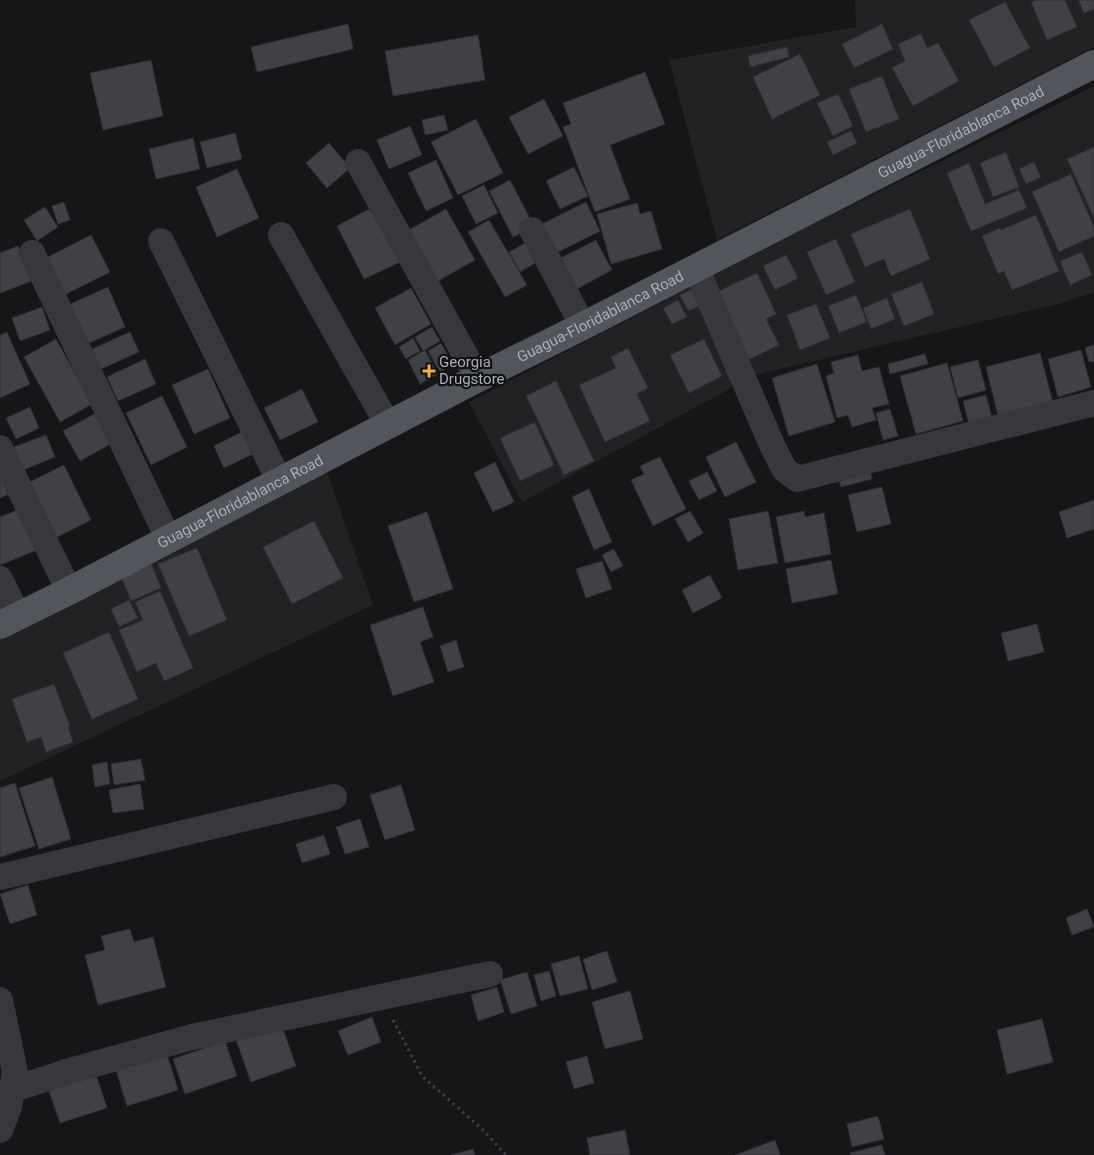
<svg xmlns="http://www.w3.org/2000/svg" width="1094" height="1155" font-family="Roboto,sans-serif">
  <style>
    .built { fill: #222225 }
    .building { fill: #404145; stroke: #303034 }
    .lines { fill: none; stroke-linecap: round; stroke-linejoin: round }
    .path { stroke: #3d3f44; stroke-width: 3; stroke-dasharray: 2.5 4; stroke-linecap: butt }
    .street { stroke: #37383d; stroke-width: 26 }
    .primary { stroke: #53555c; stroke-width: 28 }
    .poi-dot { fill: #f2b134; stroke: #111113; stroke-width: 2 }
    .labels { text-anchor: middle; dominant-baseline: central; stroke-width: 4.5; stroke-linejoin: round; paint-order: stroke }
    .street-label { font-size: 15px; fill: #a8adb8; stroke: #111113 }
    .poi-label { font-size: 15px; fill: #a8adb8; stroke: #111113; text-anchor: start }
  </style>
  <rect width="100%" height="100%" fill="#161618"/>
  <path class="built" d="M855,0h239v47l-377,193 -48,-180 187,-33z
    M1094,86v206l-32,11 -307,72 -233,127 -53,-100 320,-166z
    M327,471l46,134 -373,176v-146z"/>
  <path class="building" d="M1037,0h28l12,27 -30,13 -16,-38z
    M1078,0h16v9l-10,4z
    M1005,2l25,46 -36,19 -25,-47z
    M348,24l5,25 -96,23 -6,-25z
    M882,24l11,25 -39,19 -12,-24z
    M921,34l6,14 11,-5 21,38 -46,25 -21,-38 13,-7 -7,-17z
    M478,35l7,45 -92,16 -8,-45z
    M787,47l2,10 -39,10 -2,-11z
    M800,54l20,41 -48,24 -19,-42z
    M151,60l12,56 -60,14 -13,-57z
    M645,72l20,52 -55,21 20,54 -35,13 -32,-85 8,-3 -8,-21z
    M882,76l17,43 -33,13 -17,-43z
    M838,94l15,32 -20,10 -16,-33z
    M544,99l19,37 -35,18 -19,-37z
    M444,115l4,15 -23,5 -3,-15z
    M476,119l27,54 -45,22 -27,-53z
    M410,126l12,29 -33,14 -12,-29z
    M851,131l6,12 -24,12 -6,-13z
    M235,133l7,26 -35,9 -7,-26z
    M193,138l7,31 -44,10 -7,-30z
    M329,143l21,25 -23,20 -21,-25z
    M1094,147v71l-27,-59z
    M1006,152l13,35 -26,10 -13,-34z
    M436,160l17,38 -27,13 -18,-38z
    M1034,162l7,15 -15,7 -7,-15z
    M969,163l16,41 34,-14 8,18 -56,23 -24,-58z
    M574,167l14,29 -28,13 -14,-28z
    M237,169l22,49 -42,19 -21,-50z
    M1071,174l23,53v9l-35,16 -27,-60z
    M510,180l24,46 -21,11 -24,-46z
    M484,185l14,28 -22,11 -14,-28z
    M64,202l6,18 -12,4 -6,-18z
    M586,202l14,29 -46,23 -14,-29z
    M637,203l3,11 11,-3 11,38 -51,15 -14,-50z
    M45,207l13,20 -21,14 -13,-21z
    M373,207l27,55 -36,17 -27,-53z
    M446,209l29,51 -37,21 -29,-51z
    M910,209l20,50 -39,17 -7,-17 -19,8 -14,-33z
    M1036,215l23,56 -47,19 -8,-19 -6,3 -16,-38 18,-8 1,2z
    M489,220l38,65 -22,12 -37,-65z
    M91,235l19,37 -48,24 -18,-37z
    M836,239l19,43 -29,13 -19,-43z
    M596,240l16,30 -37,20 -16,-31z
    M529,241l11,19 -20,12 -11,-20z
    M18,246l14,35 -32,12v-40z
    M1082,252l10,23 -22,10 -10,-24z
    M786,255l12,23 -23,12 -12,-24z
    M757,273l19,41 -10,5 13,26 -37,18 -32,-68z
    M922,282l12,32 -30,12 -13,-32z
    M108,287l17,40 -40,18 -17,-40z
    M411,288l20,36 -36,21 -20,-37z
    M692,289l8,17 -12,5 -8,-16z
    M856,295l11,27 -28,11 -11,-27z
    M887,298l8,21 -24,10 -8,-21z
    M678,300l9,17 -15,7 -9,-16z
    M816,304l14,34 -30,12 -13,-35z
    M42,307l8,23 -30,11 -8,-23z
    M432,327l8,14 -17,10 -8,-14z
    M7,332l23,52 -30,14v-63z
    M130,332l9,20 -38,17 -9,-20z
    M413,338l7,13 -14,8 -7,-12z
    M56,339l36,65 -32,18 -36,-65z
    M704,339l18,37 -33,17 -19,-38z
    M441,343l12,22 -13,7 -12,-21z
    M1094,345v16l-5,1 -4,-14z
    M628,348l20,40 -11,6 13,27 -45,21 -26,-57 37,-17 -5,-11z
    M425,350l13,24 -18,10 -12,-24z
    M1081,350l10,37 -33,10 -10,-38z
    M1040,353l14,53 -55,14 -13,-53z
    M925,354l3,10 -38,10 -2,-10z
    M858,355l4,16 17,-4 10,37 -17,4 4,12 -24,7 -4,-12 -11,3 -11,-42 8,-3 -3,-11z
    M145,359l11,25 -38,17 -11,-24z
    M978,360l8,30 -28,8 -8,-31z
    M947,363l16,58 -47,13 -16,-58z
    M817,364l18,58 -46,14 -17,-58z
    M208,369l22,49 -36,16 -22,-49z
    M556,381l38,80 -30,14 -38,-79z
    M302,389l16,33 -38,18 -16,-32z
    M986,395l6,23 -23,6 -6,-23z
    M162,396l25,51 -36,18 -25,-52z
    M30,407l9,21 -23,11 -10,-21z
    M890,409l8,27 -15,4 -7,-27z
    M100,411l16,30 -36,20 -17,-30z
    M535,422l19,43 -34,16 -20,-43z
    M246,430l11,22 -33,16 -10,-22z
    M46,435l9,22 -32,13 -9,-23z
    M736,442l20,40 -31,15 -19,-40z
    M660,457l26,52 -33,17 -22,-46 13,-6 -4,-8z
    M495,462l19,40 -21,10 -19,-39z
    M64,465l27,55 -38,19 -27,-55z
    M0,468l11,25 -11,5z
    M870,469l2,10 -31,8 -3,-11z
    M707,472l10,19 -18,9 -10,-19z
    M882,487l9,37 -34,8 -9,-37z
    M589,489l23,53 -18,8 -22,-53z
    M1094,500v29l-27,9 -8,-26z
    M20,509l17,41 -37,15v-48z
    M690,511l13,22 -15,9 -13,-23z
    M768,511l10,52 -40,7 -9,-51z
    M804,511l1,6 19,-4 7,41 -46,9 -9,-46z
    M427,512l26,77 -39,13 -26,-76z
    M314,521l29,57 -51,26 -29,-57z
    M197,548l30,72 -38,16 -31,-72z
    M614,549l9,17 -12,6 -9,-17z
    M831,560l7,34 -46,9 -6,-34z
    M602,561l10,28 -26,9 -10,-29z
    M151,563l10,25 -30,13 -10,-25z
    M710,575l12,23 -29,15 -11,-23z
    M160,591l33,77 -29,13 -8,-18 -19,9 -18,-42 24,-10 -8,-18z
    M129,600l9,18 -19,9 -8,-18z
    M423,607l10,30 -13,5 14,40 -41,14 -23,-71z
    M1037,624l7,28 -36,9 -7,-28z
    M109,632l29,67 -46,20 -29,-66z
    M456,640l8,27 -16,5 -8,-26z
    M54,684l16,43h-2l5,15 -27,10 -5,-15 -14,5 -15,-43z
    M141,759l4,21 -31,5 -3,-21z
    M107,762l3,22 -15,3 -3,-22z
    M52,777l19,62 -32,10 -20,-61z
    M15,783l20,63 -35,11v-69z
    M140,784l4,25 -31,4 -4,-23z
    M401,785l14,45 -30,10 -15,-45z
    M360,819l9,28 -24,7 -9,-27z
    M324,835l6,19 -28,9 -6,-19z
    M28,885l9,30 -27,9 -10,-30z
    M1087,909l7,18 -22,8 -6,-17z
    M130,929l4,13 19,-5 13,50 -68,18 -13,-50 20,-5 -4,-14z
    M607,951l10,31 -25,8 -9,-31z
    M579,956l9,33 -28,7 -9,-32z
    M549,971l7,25 -15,5 -7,-26z
    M527,972l10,34 -26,8 -11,-34z
    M497,987l7,25 -26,9 -7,-26z
    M630,991l13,48 -38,10 -13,-47z
    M372,1017l9,25 -33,13 -10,-24z
    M1042,1019l11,43 -46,12 -10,-44z
    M280,1021l16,45 -45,16 -16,-45z
    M225,1041l12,35 -52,18 -12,-35z
    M167,1054l11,36 -51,16 -11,-36z
    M587,1056l7,27 -20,6 -8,-27z
    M95,1072l12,36 -47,15 -12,-35z
    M878,1116l6,23 -32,8 -5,-23z
    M625,1130l5,25h-40l-3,-17z
    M775,1140l5,15h-45z
    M882,1145l3,10h-34l-1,-2z
    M473,1149l2,6h-24z"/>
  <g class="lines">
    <path class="path" d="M393,1020l29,56 60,53 24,26"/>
    <path class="street" d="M358,162l120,216
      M532,230l51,96
      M281,235l107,190
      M161,241l119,241
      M32,253l136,285
      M696,268l76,177 12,24 13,10 297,-76
      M0,448l69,143
      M0,579l18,37
      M0,877l334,-80
      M0,1000l15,72 -6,35 -9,23
      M12,1090l54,-18 126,-35 298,-63"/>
    <path class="primary" id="s1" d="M0,625l69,-34 409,-213 105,-52 511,-262"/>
  </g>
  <path class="poi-dot" d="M426.5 363.5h5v5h5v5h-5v5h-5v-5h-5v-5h5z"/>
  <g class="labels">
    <g class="street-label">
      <text stroke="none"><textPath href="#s1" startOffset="1080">Guagua-Floridablanca Road</textPath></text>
      <text stroke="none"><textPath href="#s1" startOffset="675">Guagua-Floridablanca Road</textPath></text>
      <text stroke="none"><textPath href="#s1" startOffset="270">Guagua-Floridablanca Road</textPath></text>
    </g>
    <g class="poi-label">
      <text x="439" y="362">Georgia<tspan x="439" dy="17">Drugstore</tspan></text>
    </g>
  </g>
</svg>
